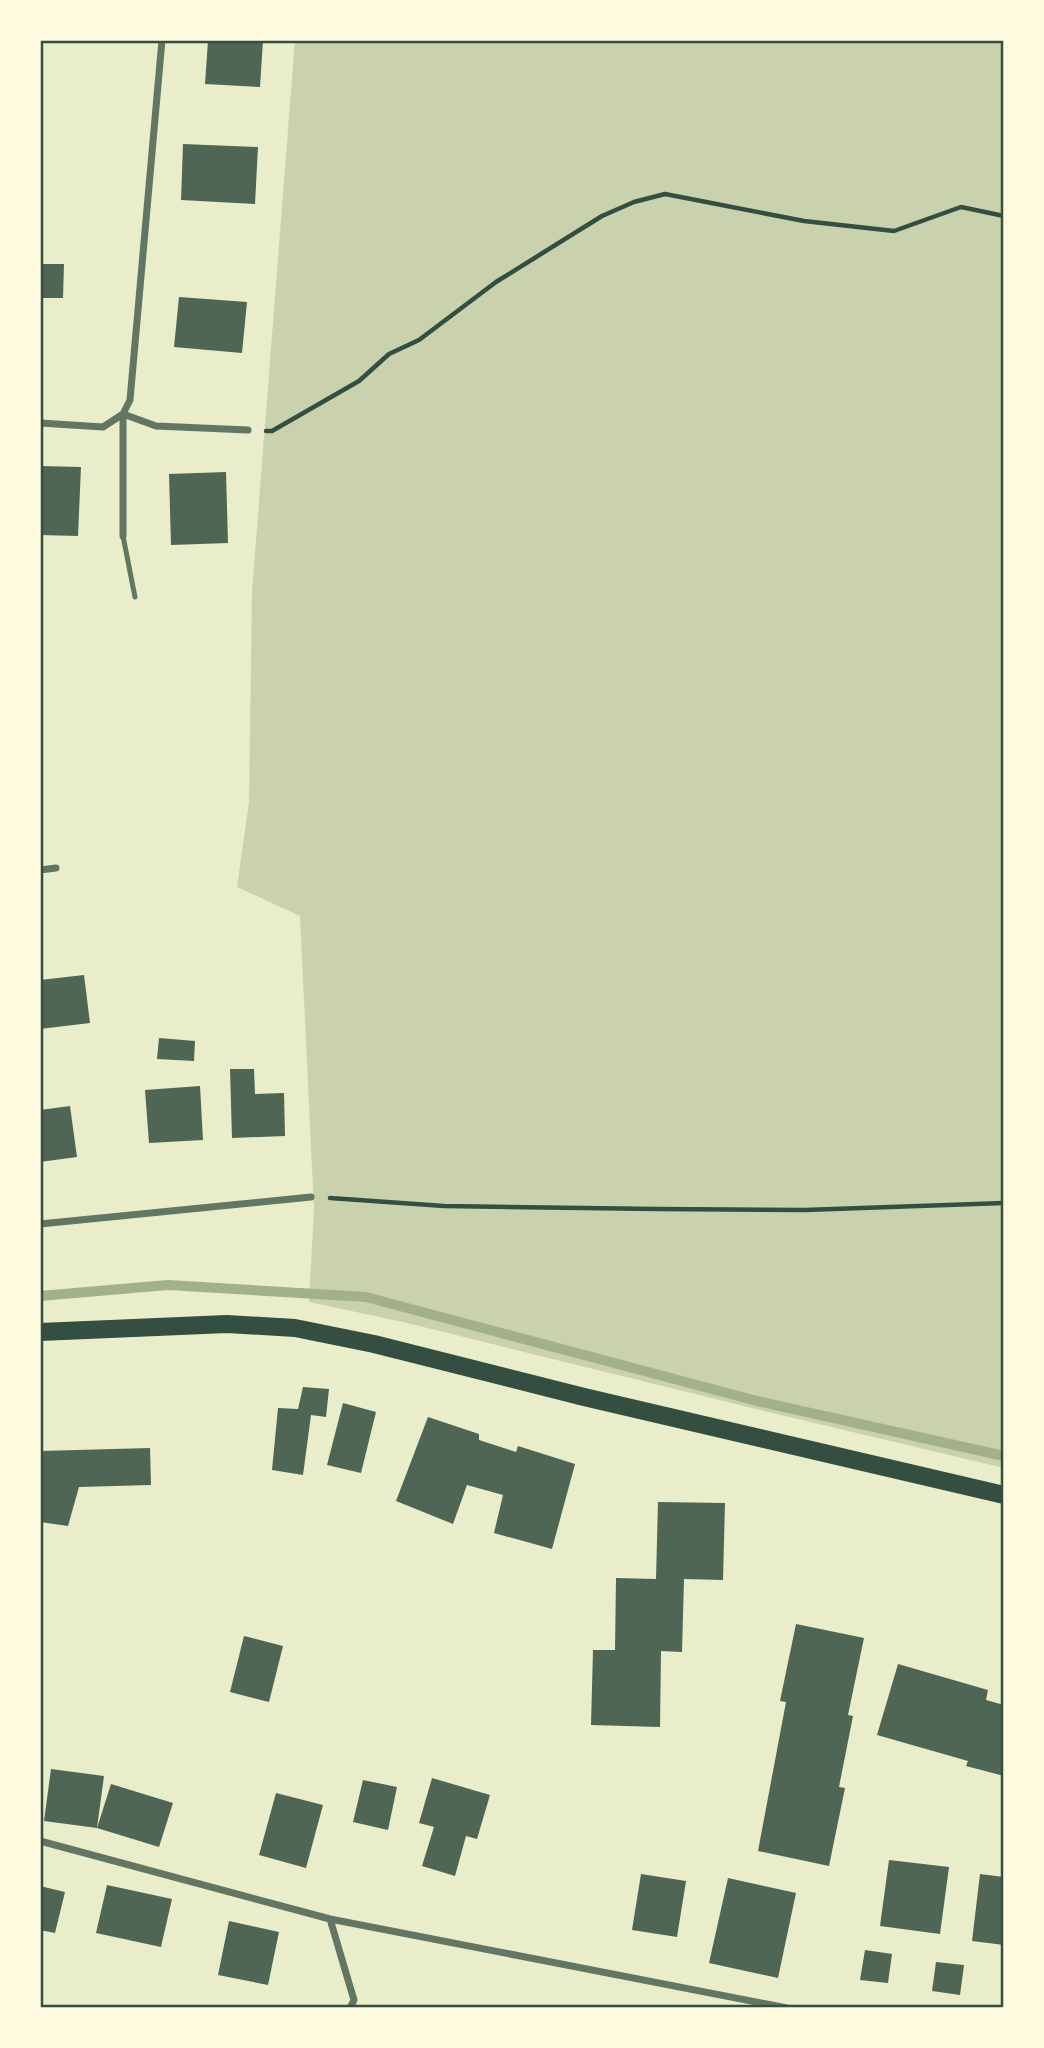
<svg xmlns="http://www.w3.org/2000/svg" width="1044" height="2048" font-family="'Space Grotesk',sans-serif">
  <style>
    .green { fill: #cad2ad }
    .lines { fill: none; stroke-linecap: round; stroke-linejoin: round }
    .stream { stroke: #a3b18a; stroke-width: 10 }
    .building { fill: #4f6655 }
    .path { stroke: #344e41; stroke-width: 4.5 }
    .service { stroke: #617663; stroke-width: 5 }
    .minor { stroke: #617663; stroke-width: 7 }
    .primary { stroke: #344e41; stroke-width: 18 }
    .neatline { fill: none; stroke: #344e41; stroke-width: 2.5 }
  </style>
  <rect width="100%" height="100%" fill="#e9edc9"/>
  <path class="green" d="M295,40h709v1428l-248,-59 -353,-87 -94,-20 5,-93 -14,-293 -63,-29 12,-85 3,-210z"/>
  <g class="lines">
    <path class="stream" d="M40,1296l128,-11 198,12 391,104 247,55"/>
  </g>
  <path class="building" d="M208,40h55l-3,47 -55,-3z
    M183,144l75,3 -3,57 -74,-4z
    M40,264h24l-1,34h-23z
    M179,297l68,5 -5,51 -68,-6z
    M40,466l41,1 -3,69 -38,-1z
    M226,472l2,71 -57,2 -2,-71z
    M84,975l6,48 -50,6v-49z
    M159,1038l36,3 -1,20 -37,-2z
    M230,1069h24l1,25 29,-1 1,43 -53,2z
    M200,1086l3,54 -54,3 -4,-53z
    M70,1106l7,51 -37,5v-52z
    M303,1387l26,2 -3,28 -15,-2 -8,60 -31,-5 6,-62 20,1z
    M343,1403l33,9 -15,61 -34,-8z
    M428,1417l51,17v6l37,12 2,-6 57,18 -23,85 -58,-16 9,-38 -36,-10 -14,39 -57,-23z
    M150,1448l1,37 -72,2 -11,39 -28,-4v-71z
    M658,1502l67,1 -2,77 -39,-1 -2,73 -21,-1 -1,76 -69,-2 2,-75h22l1,-72 40,1z
    M796,1624l68,14 -16,77 5,1 -14,71 6,1 -16,78 -71,-15 28,-149 -6,-1z
    M244,1636l39,10 -14,56 -39,-10z
    M898,1664l90,26 -2,10 18,5v71l-38,-10 2,-5 -91,-26z
    M51,1769l53,7 -7,52 14,-44 62,19 -14,44 -62,-19 -53,-7z
    M432,1778l58,17 -13,44 -11,-3 -11,40 -33,-10 12,-39 -15,-4z
    M363,1780l34,7 -9,43 -35,-8z
    M276,1793l47,12 -17,63 -47,-13z
    M889,1860l60,7 -9,67 -60,-8z
    M641,1874l45,7 -9,56 -45,-7z
    M980,1874l24,3v68l-32,-4z
    M728,1878l68,15 -18,85 -69,-15z
    M107,1885l65,14 -11,48 -65,-14z
    M40,1886l25,6 -10,41 -15,-3z
    M229,1921l50,11 -11,53 -50,-10z
    M865,1950l27,4 -4,29 -28,-3z
    M936,1962l28,3 -4,30 -28,-4z"/>
  <g class="lines">
    <path class="path" d="M266,431h6l87,-50 30,-27 30,-14 77,-58 106,-66 32,-14 31,-8 139,27 90,10 67,-24 43,9
      M330,1198l114,8 213,3 148,1 199,-7"/>
    <path class="service" d="M123,536l12,61"/>
    <path class="minor" d="M40,423l63,4 20,-13 33,12 92,4
      M123,536v-122l7,-14 32,-360
      M40,870l16,-2
      M40,1224l271,-27
      M40,1841l290,78 457,89
      M330,1919l24,81 -4,8"/>
    <path class="primary" d="M40,1332l187,-8 68,4 79,16 210,53 420,98"/>
  </g>
  <rect width="1044" height="2048" fill="none" stroke="#fefae0" stroke-width="84"/>
  <rect x="42" y="42" width="960" height="1964" class="neatline"/>
</svg>
